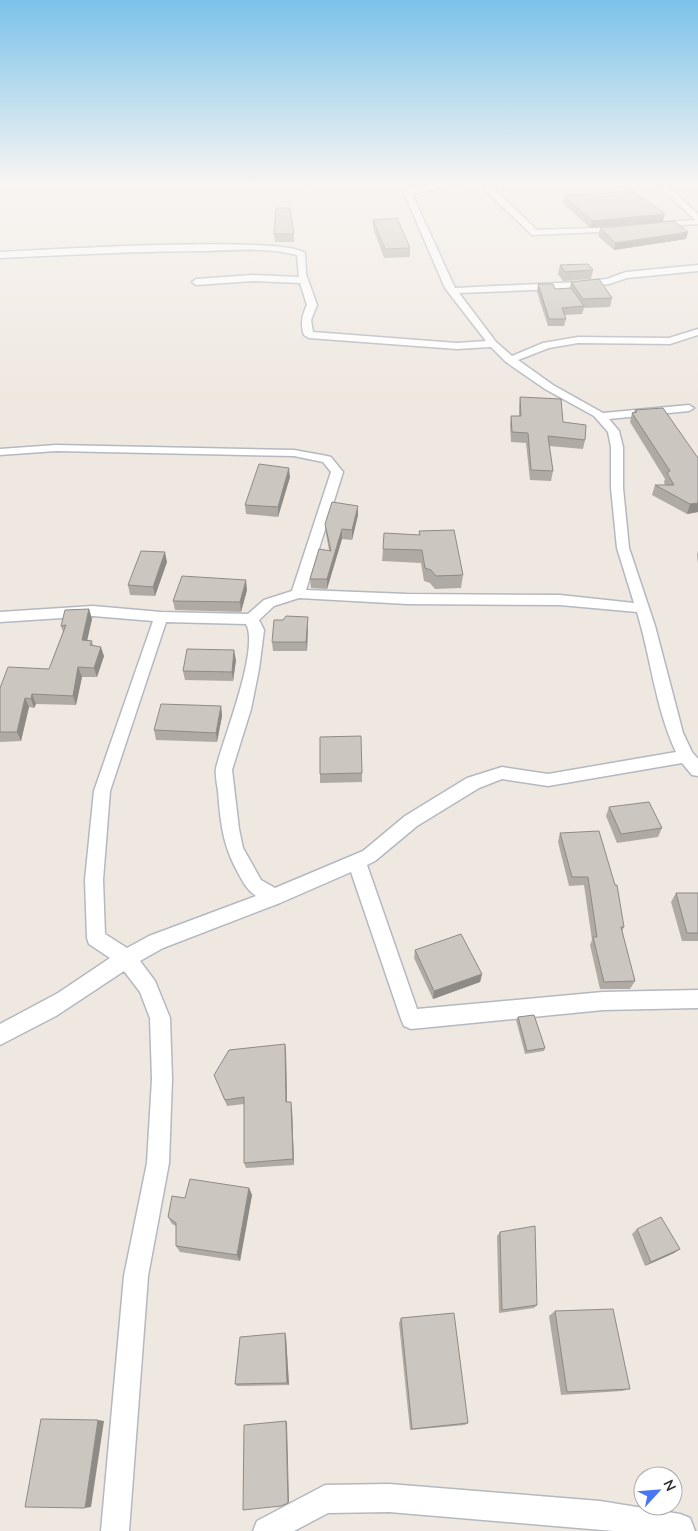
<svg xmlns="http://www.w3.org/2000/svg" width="698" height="1531" font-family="Mulish,sans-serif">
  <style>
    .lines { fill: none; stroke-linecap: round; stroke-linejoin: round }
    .minor-casing { stroke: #b4b8c1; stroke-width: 3 }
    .minor { fill: #fff; fill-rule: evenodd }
    .wall { fill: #afaaa4 }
    .shaded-wall { fill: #8e8b86 }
    .building { fill: #cbc6bf; stroke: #8e8b86 }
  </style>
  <rect width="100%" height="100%" fill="#efe8e1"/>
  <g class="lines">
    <g class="minor-casing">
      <path id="minor" d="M297,182h8l1,4 -7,2z
        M402,182h8l4,5 36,-5h20l-58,12 43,94 125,-6 27,-3 19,-7 72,-7v6l-71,7 -18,6 -29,4 -121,5 37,49 16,14 31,-13 35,-6 91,1 29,-9v6l-28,9 -92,-1 -29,5 -31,12 35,25 50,28 86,-8 5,3 -5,3 -80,8 10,12 4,16v41l6,60 26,78 28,107 9,19 6,7v17l-6,-1 -10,-12 -134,23 -46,-7 -23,9 -62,38 -42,35 -8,4 50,144 186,-17 95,-2v18l-95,2 -192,19 -7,-3 -3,-7 -50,-147 -71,31 -117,45 -23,13 15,20 15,37 2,61 -3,84 -21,113 -19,255h-28l23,-255 23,-113 5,-84 -2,-61 -10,-26 -16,-21 -68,45 -56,29v-21l58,-31 52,-35 -21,-14 -2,-6 -2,-58 9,-89 59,-170 -60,-5 -93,6v-10l93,-6 68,6 87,2 16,-14 28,-9 39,-119 -8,-10 -29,-6 -238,-5 -56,4v-6l56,-4 238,5 33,6 4,1 12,15 -37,118 101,4 153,1 74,8 -17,-55 -6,-60v-41l-3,-15 -14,-16 -49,-27 -39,-27 -15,-15 -34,2 -148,-11 -5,-3c-4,-11 -2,-20 3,-30l-7,-22 -47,-2 -57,4 -4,-3 4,-3 57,-4 46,2 -2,-22c-30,-8 -61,-5 -91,-4 -69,0 -137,4 -206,7v-6c44,-2 282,-17 305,1l1,21 11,31 -6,15 2,12 144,11 29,-2 -41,-53 -41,-95 4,-3zM299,598l108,6 153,1 77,7c14,46 18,95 39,140l-128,22 -46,-7 -35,11 -62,38 -42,35 -88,37 -14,-8 -18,-32 -4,-19 -7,-59 19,-61 8,-40 5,-39 -5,-10 15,-14zM166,622l80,2c14,24 -23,115 -30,144 -1,7 1,16 2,23 2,26 4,50 16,74 6,11 11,24 22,31l-107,40 -22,12 -22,-14 -2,-54 7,-89z
        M477,182h9l51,48 83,-3 4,2 -4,2 -88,4z
        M654,182h9l35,32v10l-46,3 -1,-2 4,-2 40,-3z
        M389,1484l211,17 80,13 10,4 5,13h-81l-225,-19 -61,1 -34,18h-41l4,-10 68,-36z"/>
    </g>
    <use href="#minor" class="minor"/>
  </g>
  <path class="wall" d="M564,196l99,26 -73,6 -27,-25z
    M373,220l37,28v9l-26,1 -11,-30z
    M600,228l86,11 -72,11 -16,-14z
    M274,234h20v8h-19z
    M560,265l33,5 -2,9 -28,2 -5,-7z
    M571,282l41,16 -2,9 -26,1 -2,6 -18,1 2,4 -2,7h-16l-11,-34 1,-8 17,5 15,-1z
    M520,397l43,25 22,18 -2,9 -34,-3 4,25 -2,10 -21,-1 -4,-37 -15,-1 -1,-17 1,-9h8v-10z
    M635,410l63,102 -11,2 -35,-19 3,-10h10l-1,-3 1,-3 -35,-57 2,-9 2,-1z
    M290,477l-12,40 -32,-3 -1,-9z
    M358,515l-6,25 -10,-1 -15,50 -16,-1 -1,-9 19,-29 -3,-16 -1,-10z
    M419,531l44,44 -2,13 -26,1 -5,-6 -6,-2 -3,-18 -39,-2 1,-12 36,-14z
    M698,551v13l-1,-9z
    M167,562l-12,34 -25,-1 -2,-10z
    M247,590l-6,22 -66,-2 -2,-9z
    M89,609l3,10 -5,21 5,1 1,5 11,10 -7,21h-15l-6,28 -40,-1 -2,4 -5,-1 -8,34 -21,1v-54l49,-19 14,-37 -2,-6z
    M308,617v9l-1,25h-34l-1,-9 11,-22z
    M236,660l-3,21 -48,-1 -2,-9z
    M221,706l1,10 -5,26 -61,-2 -2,-10z
    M362,773v9l-42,1v-9z
    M609,807l53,21 -4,9 -41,6 -11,-27z
    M560,833l64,94 -2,4 13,50 -5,8h-30l-10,-44 2,-5 -8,-55 -15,1 -11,-44z
    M676,893h22v48h-16l-11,-39z
    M415,950l67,24 -2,8 -47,17 -19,-41z
    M518,1017l27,31 -1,3 -19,3 -9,-34z
    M285,1044l1,7 1,51 5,6 2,57 -48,3 -2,-5v-59l-17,2 -13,-31z
    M249,1188l3,7 -12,66 -60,-9 -4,-6v-20l-4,-2 -4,-7 17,-19z
    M637,1229l43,20 -6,4 -29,13 -13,-32z
    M500,1232l37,73 -3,3 -35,5 -2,-77z
    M555,1311l75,78 -8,2 -61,4 -12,-79z
    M401,1318l67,105 -3,2 -55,5 -11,-107z
    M285,1333l1,3 3,49 -52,1 -2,-2z"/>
  <path class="shaded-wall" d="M665,214l-2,8 -73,6 2,-7z
    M688,232l-2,7 -72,11 1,-7z
    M289,468l1,9 -12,40v-10z
    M698,503v9l-11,2 3,-10z
    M358,506v9l-6,25v-10z
    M342,529v10l-15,50v-10z
    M165,552l2,10 -12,34 -2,-9z
    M246,580l1,10 -6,22 -1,-10z
    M89,609l3,10 -7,31 -3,-10z
    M308,617v9l-1,25 -1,-9z
    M101,647l3,9 -7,21 -3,-9z
    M234,650l2,10 -3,21 -1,-9z
    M78,667l4,10 -6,28 -3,-9z
    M32,694l4,10 -2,4 -3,-9z
    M25,698l4,9 -8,34 -4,-9z
    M221,706l1,10 -5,26 -1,-9z
    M482,974l-2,8 -47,17 1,-8z
    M285,1044l1,7 1,57 -1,-6z
    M291,1102l1,6 2,57 -1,-6z
    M249,1188l3,7 -12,66 -3,-6z
    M680,1249l-6,4 -29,13 6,-4z
    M285,1333l1,3 3,49 -2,-2z
    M98,1420l6,1 -13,86 -6,1z
    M286,1421l1,1 2,80 -1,1z"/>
  <path class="building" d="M633,191l32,23 -73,7 -28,-25z
    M276,208h14l4,26h-20z
    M397,218l13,30 -25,1 -12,-29z
    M674,221l14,11 -73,11 -15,-15z
    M588,264l5,6 -28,2 -5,-7z
    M599,279l13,19 -29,1 -12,-17z
    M538,284h15l2,5 16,-1 13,18 -22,2 4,11h-17z
    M520,397l41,2 2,23 23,3 -1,15 -37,-4 5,35 -22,-1 -3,-37 -16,-1 -1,-16h10z
    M663,408l35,50v45l-8,1 -35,-19h19l-7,-12 3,-2 -38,-58 5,-1 -2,-2z
    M259,464l30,4 -11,39 -33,-2z
    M332,502l26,4 -6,24 -10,-1 -15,50h-17l9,-30 12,2 -6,-27z
    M454,530l9,45 -27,1 -5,-6 -6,-2 -3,-18 -39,-1 1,-16 36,2 -1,-4z
    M141,551l24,1 -12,35 -25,-2z
    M182,576l64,4 -6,22 -67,-1z
    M89,609l-7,31 10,1 -2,4 11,2 -7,21 -16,-1 -5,29 -41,-2 -1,5 -6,-1 -8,34h-17v-44l8,-21 41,2 17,-44 -5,1 4,-16z
    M286,616l22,1 -2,25h-34l2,-22h9z
    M187,649l47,1 -2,22 -49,-1z
    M161,704l60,2 -5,27 -62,-3z
    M361,736l1,37 -42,1v-37z
    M649,802l13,26 -41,6 -12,-27z
    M599,831l16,54h2l7,42h-3l14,54 -31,1 -11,-45h4l-9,-60h-16l-12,-44z
    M676,893h22v40h-11z
    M461,934l21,40 -48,17 -19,-41z
    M534,1015l11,33 -18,3 -9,-34z
    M285,1044l1,58h5l2,57 -49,4v-66l-19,3 -11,-25 15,-25z
    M190,1179l59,9 -12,67 -61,-9v-23l-8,-6 4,-21 13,2z
    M661,1217l19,32 -29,13 -14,-33z
    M535,1226l2,79 -35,5 -2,-78z
    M613,1309l17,80 -63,3 -12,-81z
    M454,1313l14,110 -56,6 -11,-111z
    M285,1333l2,50 -52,1 5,-47z
    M41,1419l57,1 -13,88 -60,-1z
    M286,1421l2,82 -7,3 -38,4 1,-85z"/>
  <linearGradient id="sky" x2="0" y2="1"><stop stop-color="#7bc2ea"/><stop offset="0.46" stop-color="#f8f5f2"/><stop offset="1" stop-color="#f8f5f2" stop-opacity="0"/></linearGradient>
  <rect width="698" height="397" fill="url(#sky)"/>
  <g transform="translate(658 1491) rotate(64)"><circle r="24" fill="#ffffff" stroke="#ababab"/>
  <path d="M0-4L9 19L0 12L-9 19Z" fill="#4776f6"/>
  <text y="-8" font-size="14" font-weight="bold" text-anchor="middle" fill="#2e2e2e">N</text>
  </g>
</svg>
